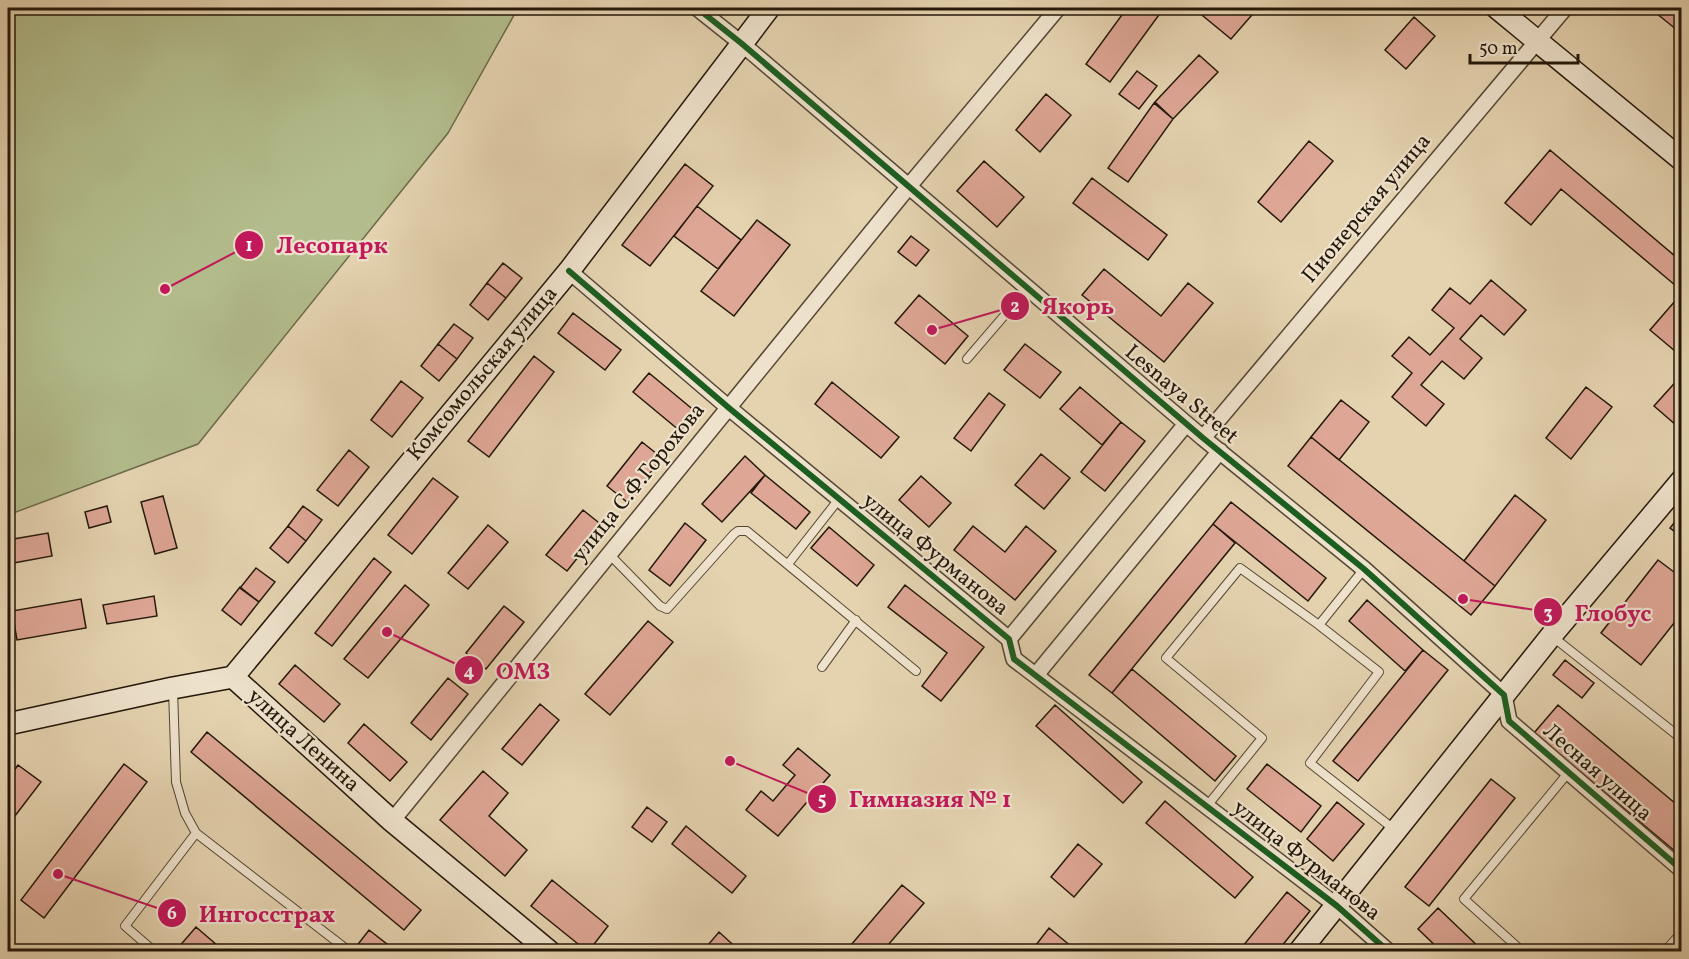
<svg xmlns="http://www.w3.org/2000/svg" width="1689" height="959" font-family="Vollkorn,serif">
  <style>
    .green { fill: #b3bc8c; stroke: #6c6a4b; stroke-width: 1.5 }
    .building { fill: #dea695; stroke: #24180a; stroke-width: 1.5 }
    .lines { fill: none; stroke-linecap: round; stroke-linejoin: round }
    .lane-casing { stroke: #544734; stroke-width: 10 }
    .street-casing { stroke: #544734; stroke-width: 18 }
    .secondary-casing { stroke: #24180a; stroke-width: 24 }
    .lane { stroke: #eee2cc; stroke-width: 8 }
    .street { stroke: #eee2cc; stroke-width: 15 }
    .secondary { stroke: #eee2cc; stroke-width: 21 }
    .cycleway-casing { stroke: #eee2cc; stroke-width: 10 }
    .cycleway { stroke: #1b5e20; stroke-width: 6 }
    .labels { text-anchor: middle; dominant-baseline: central; stroke-width: 4.5; stroke-linejoin: round; paint-order: stroke }
    .street-label { font-size: 22px; fill: #24180a; stroke: #eee2cc }
    .leader { fill: none; stroke: #c2185b; stroke-width: 2 }
    .callout-dot { fill: #c2185b; stroke: #eee2cc; stroke-width: 2 }
    .mark-label { font-size: 18px; text-anchor: middle; font-weight: bold; fill: #fff }
    .callout-label { font-size: 24px; text-anchor: middle; font-weight: bold; fill: #c2185b; stroke: #eee2cc; stroke-width: 4.5; stroke-linejoin: round; paint-order: stroke }
  </style>
  <rect width="100%" height="100%" fill="#e5d3b0"/>
  <filter id="stains"><feTurbulence type="fractalNoise" baseFrequency=".00333" numOctaves="4"/><feColorMatrix values="0 0 0 0 .2 0 0 0 0 .09 0 0 0 0 .02 0 0 0 .5 -.17"/></filter>
  <radialGradient id="worn" r=".72"><stop offset=".6" stop-color="#630" stop-opacity="0"/><stop offset="1" stop-color="#630" stop-opacity=".3"/></radialGradient>
  <path class="green" d="M8,8h510l-70,125 -250,311 -190,71z"/>
  <path class="building" d="M1127,8h37l-54,74 -24,-18z
    M1200,8h58l-27,31 -34,-28z
    M1652,8h30v26l-31,-25z
    M1414,17l21,19 -29,33 -21,-19z
    M1199,55l19,17 -45,47 -18,-17z
    M1137,71l20,15 -18,23 -20,-15z
    M1046,94l25,21 -31,37 -24,-22z
    M1154,103l19,16 -45,63 -20,-14z
    M1309,141l24,20 -52,61 -23,-20z
    M1550,150l132,112v29l-121,-102 -30,36 -26,-22z
    M984,161l40,36 -27,30 -40,-36z
    M685,164l28,22 -63,80 -28,-21z
    M1092,178l75,57 -19,25 -75,-57z
    M697,206l44,34 -23,29 -44,-33z
    M757,220l33,25 -56,71 -33,-25z
    M911,236l18,14 -13,16 -18,-14z
    M503,263l19,15 -16,20 -19,-15z
    M1104,269l57,47 27,-33 25,20 -49,59 -82,-67z
    M1491,280l35,30 -22,25 -23,-20 -21,24 22,19 -18,21 -22,-18 -21,24 23,19 -18,22 -34,-29 20,-24 -20,-17 17,-19 21,18 24,-27 -22,-18 18,-22 20,16z
    M487,283l19,15 -18,22 -18,-15z
    M1682,293v64l-32,-27z
    M919,295l49,41 -23,28 -50,-41z
    M573,313l48,37 -16,20 -47,-37z
    M454,324l19,14 -16,21 -19,-15z
    M438,344l19,15 -18,22 -18,-15z
    M1025,344l36,28 -21,26 -36,-28z
    M534,356l20,16 -65,85 -21,-16z
    M649,373l47,39 -16,19 -47,-39z
    M1680,377l2,42 -6,6 -22,-19z
    M401,381l22,17 -31,39 -21,-17z
    M832,382l67,55 -18,21 -66,-54z
    M1080,387l41,35 -19,23 -42,-36z
    M1586,387l26,20 -41,52 -25,-21z
    M989,393l16,12 -34,46 -17,-13z
    M1341,400l28,22 -30,38 -28,-23z
    M1121,422l24,19 -40,50 -24,-19z
    M1311,437l184,149 -24,29 -183,-149z
    M642,442l20,16 -35,44 -20,-16z
    M349,450l20,17 -31,39 -21,-16z
    M1041,454l29,24 -26,31 -29,-24z
    M745,456l20,19 -43,47 -20,-18z
    M765,475l45,37 -14,17 -45,-36z
    M921,476l30,27 -22,24 -30,-27z
    M433,478l25,19 -46,57 -24,-19z
    M1515,495l31,25 -51,66 -31,-25z
    M163,496l14,52 -22,6 -14,-52z
    M1231,502l95,76 -18,23 -95,-77z
    M107,506l4,16 -22,6 -4,-16z
    M303,506l19,14 -16,21 -18,-15z
    M583,510l20,16 -36,45 -21,-16z
    M1682,513v24l-12,-9z
    M685,523l21,17 -36,46 -21,-16z
    M1213,524l22,19 -123,150 -23,-18z
    M488,525l20,17 -40,47 -20,-16z
    M288,526l18,15 -18,22 -18,-15z
    M973,526l32,26 21,-26 30,25 -41,49 -61,-50z
    M829,527l45,38 -17,21 -46,-38z
    M48,533l4,23 -44,8v-24z
    M374,558l17,14 -59,74 -17,-13z
    M1658,560l24,18v35l-41,52 -40,-32z
    M256,568l19,14 -16,20 -19,-14z
    M405,585l24,20 -61,73 -24,-19z
    M905,585l79,62 -43,54 -19,-15 25,-33 -59,-46z
    M240,587l19,15 -18,23 -19,-15z
    M154,596l3,20 -50,8 -4,-19z
    M81,599l5,29 -69,12 -5,-29z
    M1367,600l56,50 -18,21 -56,-50z
    M504,606l20,16 -38,47 -20,-16z
    M648,621l25,21 -63,73 -25,-21z
    M1423,650l25,20 -90,111 -25,-20z
    M1565,660l29,23 -12,15 -29,-23z
    M295,665l45,39 -16,18 -45,-38z
    M1132,669l104,87 -21,25 -103,-88z
    M448,678l20,16 -37,46 -20,-17z
    M540,704l19,16 -37,45 -20,-16z
    M1055,705l87,77 -19,21 -87,-77z
    M1558,705l124,104v48l-148,-124z
    M364,724l43,38 -17,19 -42,-38z
    M207,732l214,178 -17,20 -213,-178z
    M798,748l32,27 -52,61 -32,-26 15,-19 12,10 22,-26 -12,-10z
    M124,764l23,18 -103,136 -23,-18z
    M1267,764l54,42 -20,26 -54,-43z
    M18,765l23,17 -33,43v-46z
    M483,771l25,22 -19,23 38,34 -22,26 -65,-56z
    M1491,779l24,19 -86,108 -24,-19z
    M1165,801l88,76 -18,21 -89,-75z
    M1337,802l27,22 -31,37 -26,-22z
    M647,807l20,15 -15,20 -20,-15z
    M686,826l60,50 -14,17 -60,-49z
    M1078,844l24,20 -28,33 -23,-20z
    M552,880l56,46 -20,26 -57,-46z
    M902,885l22,18 -42,49h-37z
    M1287,892l23,19 -33,41h-39z
    M1438,908l46,44h-42l-24,-23z
    M196,927l29,25h-46l-2,-3z
    M1049,928l29,24h-34l-8,-7z
    M369,930l23,18 -3,4h-37z
    M719,932l21,19v1h-38z"/>
  <g class="lines">
    <g class="lane-casing">
      <path id="lane" d="M967,359l61,-71
        M610,555l50,51 7,3 67,-75 4,-3h9l169,140
        M788,564l51,-65
        M1319,625l60,47 -69,91 85,67
        M1553,637l129,102
        M822,667l34,-47
        M1207,806l55,-68 -96,-80 74,-90 79,57 45,-56
        M196,833l149,115
        M155,952l-30,-26 71,-93 -11,-20 -9,-31 -3,-93
        M1523,952l-59,-53 104,-126
        M1664,952l18,-20"/>
    </g>
    <g class="street-casing">
      <path id="street" d="M697,8l44,35 462,395 161,131 140,126 5,26 173,149
        M569,271l160,137 280,231 5,20 323,247 52,46
        M1203,438l362,-430
        M1009,639l177,-215
        M1036,675l184,-224
        M392,821l517,-635 149,-178"/>
    </g>
    <g class="secondary-casing">
      <path id="secondary" d="M1497,8l185,152
        M233,677l336,-406 200,-263
        M233,677l159,144 158,131
        M8,724l165,-36 60,-11
        M1299,952l252,-316 131,-156"/>
    </g>
    <use href="#lane" class="lane"/>
    <use href="#street" class="street"/>
    <use href="#secondary" class="secondary"/>
    <g class="cycleway-casing">
      <path id="cycleway" d="M697,8l44,35 462,395 161,131 140,126 5,26 173,149
        M569,271l160,137 280,231 5,20 323,247 52,46"/>
    </g>
    <use href="#cycleway" class="cycleway"/>
  </g>
  <g class="labels">
    <g class="street-label">
      <text transform="translate(1367 209) rotate(-50)">Пионерская улица</text>
      <text transform="translate(483 374) rotate(-50)">Комсомольская улица</text>
      <text transform="translate(1181 395) rotate(40)">Lesnaya Street</text>
      <text transform="translate(639 483) rotate(-51)">улица С.Ф.Горохова</text>
      <text transform="translate(935 555) rotate(39)">улица Фурманова</text>
      <text transform="translate(303 741) rotate(42)">улица Ленина</text>
      <text transform="translate(1597 773) rotate(41)">Лесная улица</text>
      <text transform="translate(1306 861) rotate(38)">улица Фурманова</text>
    </g>
  </g>
  <path class="leader" d="M165 289L249 245M932 330L1015 306M1463 599L1548 612M387 632L469 670M730 761L822 799M58 874L172 913"/>
  <g class="callout-dot">
    <circle cx="165" cy="289" r="6"/>
    <circle cx="932" cy="330" r="6"/>
    <circle cx="1463" cy="599" r="6"/>
    <circle cx="387" cy="632" r="6"/>
    <circle cx="730" cy="761" r="6"/>
    <circle cx="58" cy="874" r="6"/>
    <circle cx="249" cy="245" r="15"/>
    <circle cx="1015" cy="306" r="15"/>
    <circle cx="1548" cy="612" r="15"/>
    <circle cx="469" cy="670" r="15"/>
    <circle cx="822" cy="799" r="15"/>
    <circle cx="172" cy="913" r="15"/>
  </g>
  <g class="mark-label">
    <text x="249" y="251">1</text>
    <text x="1015" y="312">2</text>
    <text x="1548" y="619">3</text>
    <text x="469" y="677">4</text>
    <text x="822" y="805">5</text>
    <text x="172" y="919">6</text>
  </g>
  <g class="callout-label">
    <text x="332" y="253">Лесопарк</text>
    <text x="1078" y="314">Якорь</text>
    <text x="1613" y="621">Глобус</text>
    <text x="523" y="679">ОМЗ</text>
    <text x="930" y="807">Гимназия № 1</text>
    <text x="267" y="922">Ингосстрах</text>
  </g>
  <rect width="1689" height="959" fill="none" stroke="#e5d3b0" stroke-width="30"/>
  <rect x="9" y="9" width="1671" height="941" fill="none" stroke="#24180a" stroke-width="3"/>
  <rect x="15" y="15" width="1659" height="929" fill="none" stroke="#24180a" stroke-width="1.5"/>
  <path d="M1470 54v9h108v-9" fill="none" stroke="#24180a" stroke-width="3"/>
  <text x="1479" y="54" font-size="18" fill="#24180a" stroke="#eee2cc" stroke-width="4.5" paint-order="stroke">50 m</text>
  <rect width="100%" height="100%" filter="url(#stains)"/>
  <rect width="100%" height="100%" fill="url(#worn)"/>
</svg>
